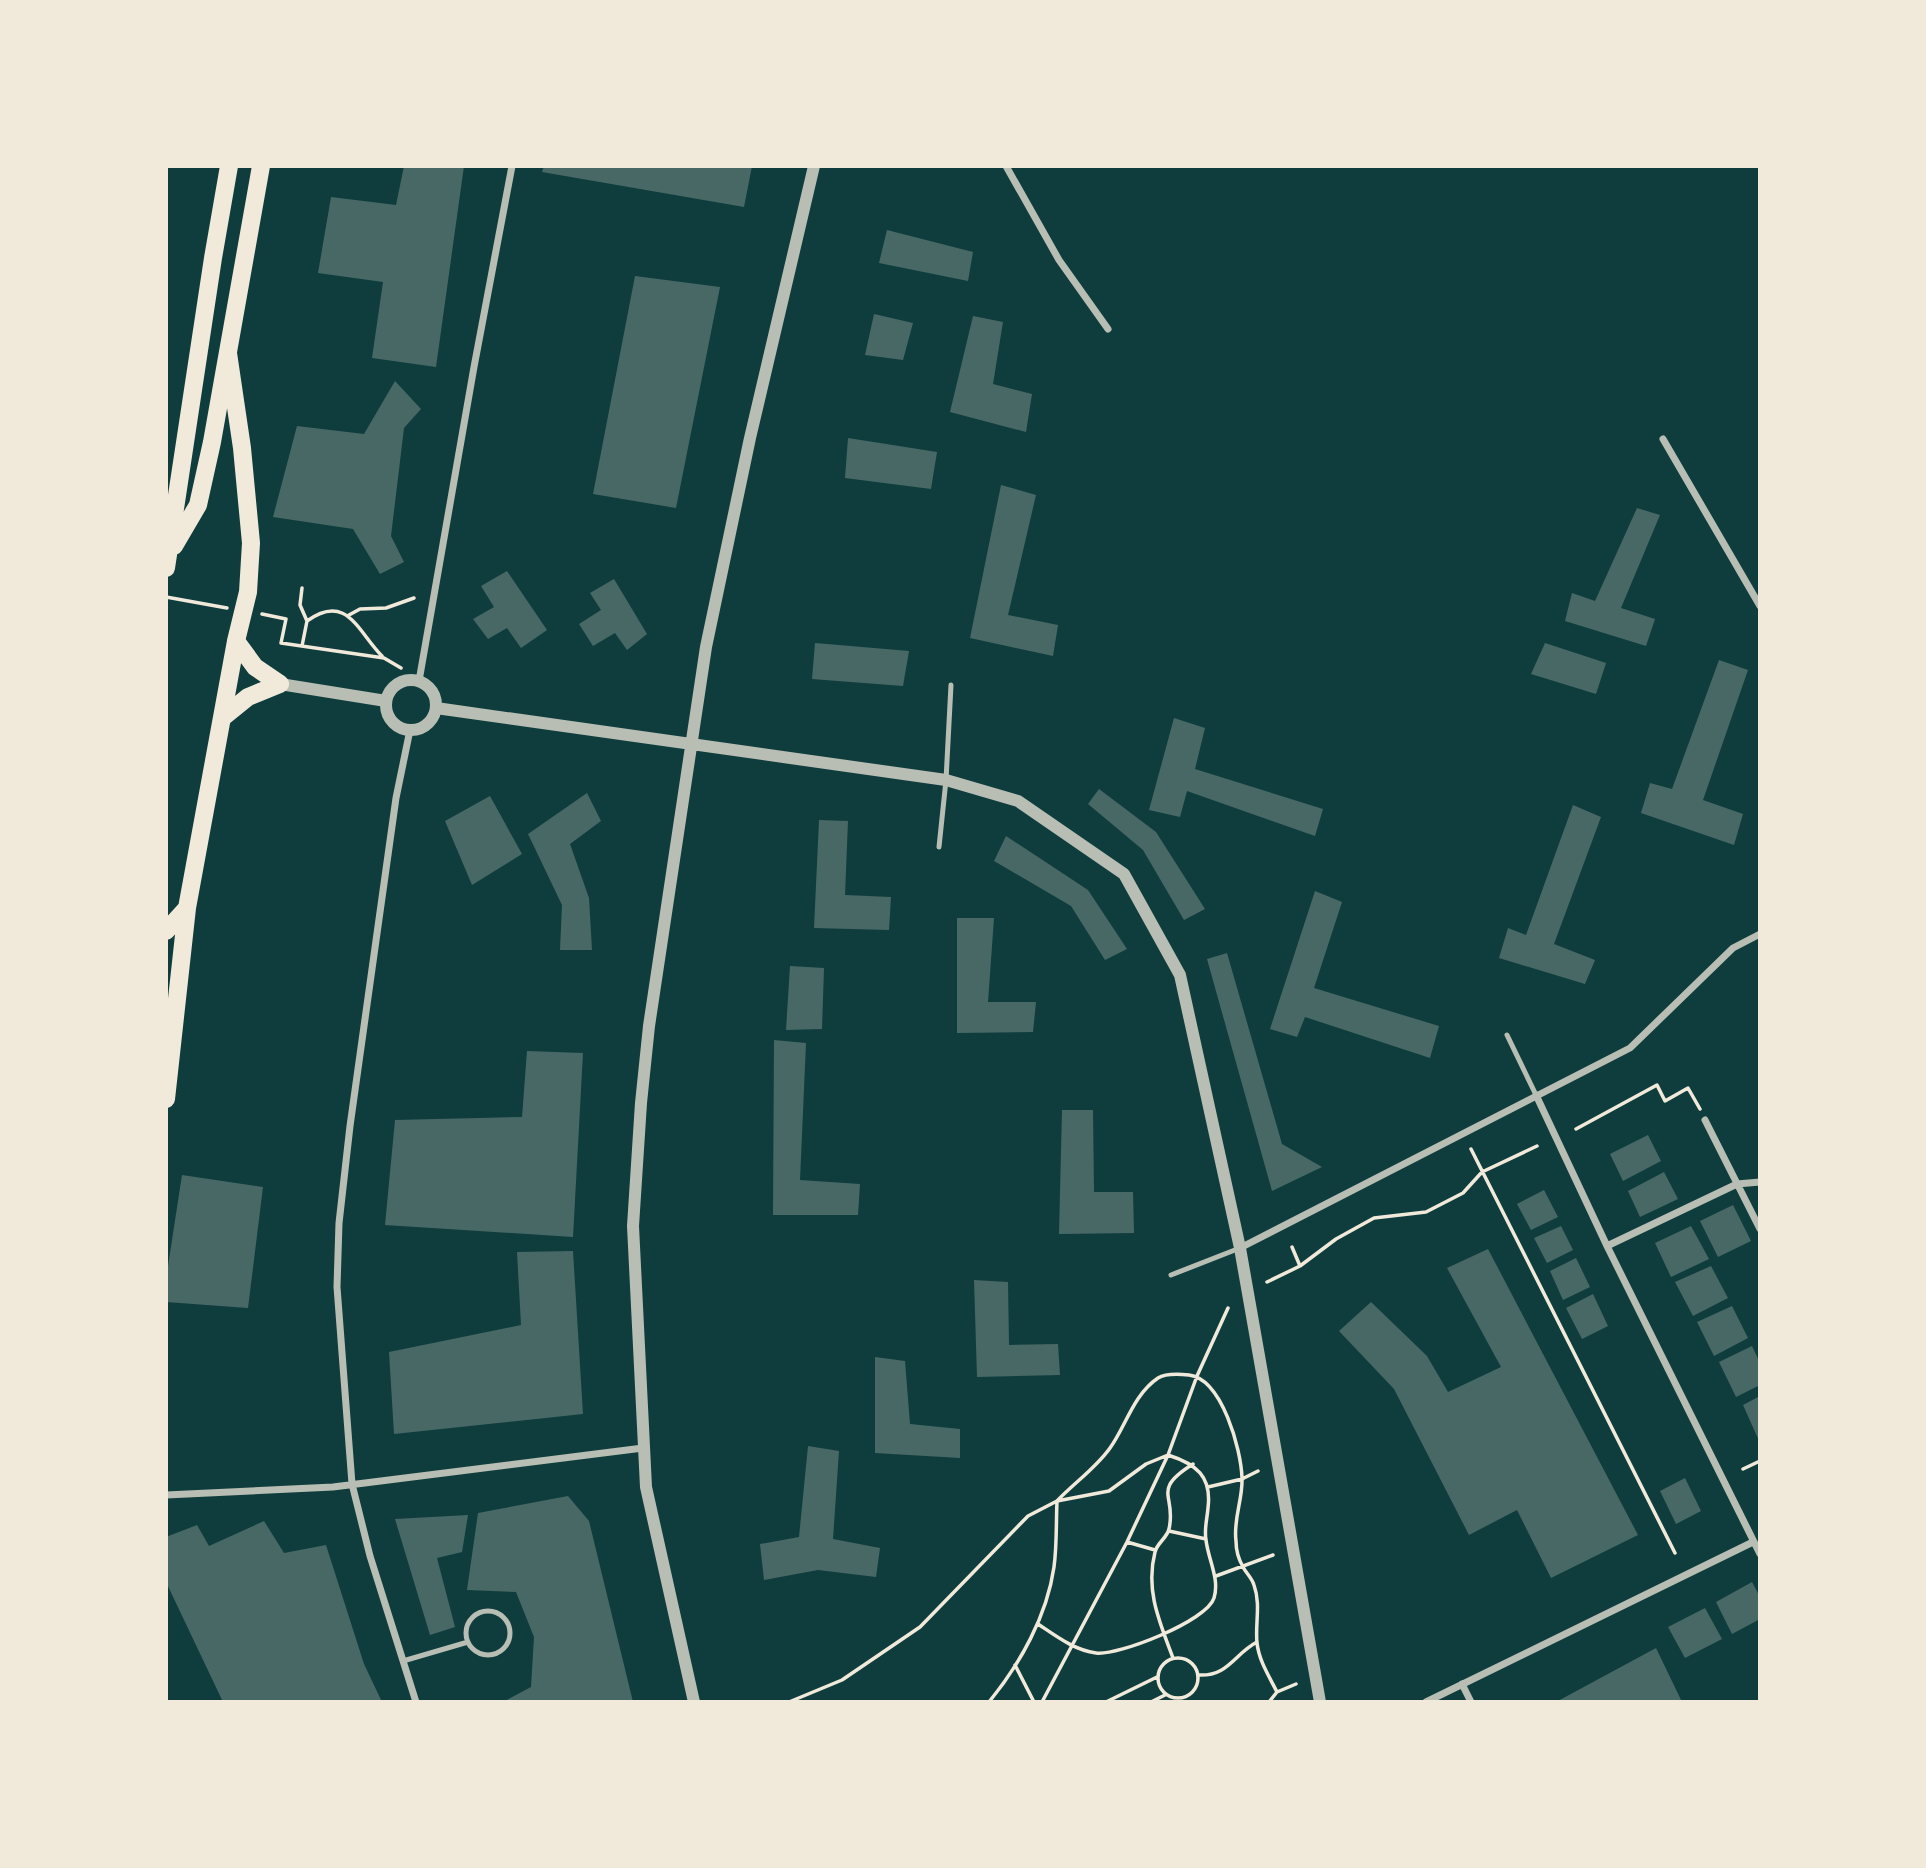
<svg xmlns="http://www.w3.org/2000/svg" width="1926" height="1868" font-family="Raleway,sans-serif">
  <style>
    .building { fill: #486865 }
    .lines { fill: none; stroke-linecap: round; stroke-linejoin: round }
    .path { stroke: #f1e9da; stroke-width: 3.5 }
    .service { stroke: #b8beb3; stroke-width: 5 }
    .minor { stroke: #b8beb3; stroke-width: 7 }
    .tertiary { stroke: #b8beb3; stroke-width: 12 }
    .trunk { stroke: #f1e9da; stroke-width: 18 }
  </style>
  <rect width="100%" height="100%" fill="#0f3d3e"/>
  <path class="building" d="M404,166h60l-28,201 -64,-9 11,-76 -65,-9 13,-76 65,8z
    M544,166h208l-8,41 -202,-35z
    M887,230l86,22 -5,29 -89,-18z
    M635,276l85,11 -44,221 -83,-14z
    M874,314l39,9 -10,37 -38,-5z
    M973,316l30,6 -10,62 39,10 -6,38 -76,-20z
    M395,381l26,28 -17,19 -13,108 13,26 -24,12 -27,-45 -80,-12 24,-91 67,8z
    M848,438l89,14 -6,37 -86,-11z
    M1001,485l35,10 -28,120 50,10 -5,31 -83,-18z
    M1637,508l23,7 -39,93 34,11 -9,27 -81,-25 7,-28 23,8z
    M507,571l40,59 -26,18 -14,-20 -19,11 -15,-20 21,-12 -13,-21z
    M614,579l33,55 -20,16 -12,-17 -22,13 -14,-22 22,-14 -11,-17z
    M815,643l94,8 -6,35 -91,-7z
    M1545,643l61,20 -10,31 -65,-20z
    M1719,660l29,10 -45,130 40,14 -9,31 -93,-32 9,-30 22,6z
    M1174,718l31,10 -10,41 128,40 -8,27 -128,-45 -7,26 -31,-7z
    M1099,789l57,43 49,77 -21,11 -41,-70 -55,-46z
    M587,793l14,28 -31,23 19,54 3,52h-32l2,-45 -34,-71z
    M490,796l32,58 -50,31 -27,-64z
    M1573,805l28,12 -47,127 41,16 -10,24 -86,-26 9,-30 18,7z
    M819,820l29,1 -3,74 46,2 -2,33 -75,-2z
    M1006,836l82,54 39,59 -22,11 -34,-54 -77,-45z
    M1315,891l27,11 -28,86 125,38 -9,32 -125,-41 -8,20 -27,-8z
    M957,918h37l-6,84h48l-3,30 -76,1z
    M1227,953l55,191 40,23 -50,24 -65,-232z
    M790,966l34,2 -2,61 -36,1z
    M774,1040l32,3 -6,137 60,4 -2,31h-85z
    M527,1051l56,2 -10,184 -188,-12 10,-105 127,-3z
    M1062,1110h31l1,82h39l1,41 -75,1z
    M1648,1135l13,26 -38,20 -13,-27z
    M1664,1172l14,27 -38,18 -12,-26z
    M182,1175l81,12 -15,121 -82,-6v-23z
    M1544,1190l14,27 -27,13 -14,-26z
    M1733,1205l18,36 -33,16 -18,-36z
    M1561,1226l12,24 -26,13 -13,-25z
    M1691,1226l18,33 -38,18 -16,-34z
    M1488,1249l150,286 -87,43 -34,-68 -48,25 -75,-146 -55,-58 32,-29 56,54 21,36 53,-25 -54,-99z
    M573,1251l10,163 -189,20 -5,-82 132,-27 -4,-73z
    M1576,1258l14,29 -27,13 -13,-29z
    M1711,1266l17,32 -35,18 -18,-34z
    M974,1280l34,2 1,63 49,-1 2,31 -83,2z
    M1593,1294l15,32 -26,13 -16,-31z
    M1732,1306l16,32 -34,18 -17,-34z
    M1752,1346l8,17v22l-24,12 -17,-35z
    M875,1357l30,4 5,63 50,5v29l-85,-5z
    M1760,1396v47l-17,-38z
    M808,1446l31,5 -6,88 47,9 -4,29 -58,-7 -54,10 -4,-36 39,-7z
    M1685,1478l16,33 -25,13 -16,-33z
    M568,1496l21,25 44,181h-130l28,-15 3,-50 -18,-45 -49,-2 11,-77z
    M468,1515l-6,37 -25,6 18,69 -25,8 -35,-116z
    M264,1521l20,32 42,-8 38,119 18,38h-159l-57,-120v-45l31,-12 12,21z
    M1752,1582l8,15v22l-28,15 -16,-32z
    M1705,1608l17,31 -37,19 -17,-31z
    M1656,1648l26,54h-126z"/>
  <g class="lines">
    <path class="path" d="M302,588l-2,17 7,16 -5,25
      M166,597l61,11
      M262,614l24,5 -5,24 103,15 17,10
      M349,615l11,-6 26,-1 28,-10
      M307,621c40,-29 51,11 75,35
      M1576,1129l81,-44 8,16 23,-13 12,21
      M1471,1149l204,404
      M1292,1247l8,19
      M1267,1282l33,-16 36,-27 38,-21 52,-6 37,-19 19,-21 55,-26
      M1743,1469l17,-8
      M1208,1487l34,-8 16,-8
      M1169,1531l37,8
      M1127,1542l28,8
      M1216,1576l57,-21
      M1158 1678a20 20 0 1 1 40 0a20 20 0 1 1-40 0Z
      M1173,1658c-13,-35 -28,-67 -18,-106 2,-9 12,-14 14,-23 8,-34 -19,-38 24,-65
      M1015,1665l19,37
      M1198,1675c30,2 36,-21 59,-33
      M789,1702l53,-22 78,-53 108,-111 29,-15 52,-10 37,-27 22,-9c28,9 44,21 40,53 -1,12 -4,21 -2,32 2,19 14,39 8,58 -7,23 -96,58 -118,55 -22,-3 -40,-17 -58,-29
      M989,1702c31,-38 58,-86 65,-135 3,-22 2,-44 3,-66 17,-18 39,-33 53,-53 16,-22 23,-53 48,-70 8,-5 21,-4 31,-3 33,4 52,74 53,103 1,21 -9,41 -6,63 0,8 3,19 7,26 3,6 9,11 11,18 7,20 1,38 3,58 2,18 12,33 20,49
      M1042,1702l85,-160 41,-87 29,-79 31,-68
      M1106,1702l51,-25
      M1151,1702l14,-7
      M1269,1702l8,-10 19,-8"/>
    <path class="service" d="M939,847l7,-67 5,-95
      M1507,1035l29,60
      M1171,1275l69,-27
      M466 1633a22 22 0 1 1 44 0a22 22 0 1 1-44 0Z
      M403,1661l65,-19"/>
    <path class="minor" d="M1006,166l53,94 49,69
      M1663,439l97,167
      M419,681l55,-314 38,-201
      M410,730l-14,68 -46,328 -11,97 -2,64 15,197 18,72 46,146
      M1536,1095l71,151 153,308
      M1705,1120l55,109
      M1607,1246l130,-62 23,-2
      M1240,1248l390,-200 103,-100 27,-14
      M166,1495l167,-8 310,-39
      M1462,1684l9,18
      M1426,1702l327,-160"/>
    <path class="tertiary" d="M386 705a25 25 0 1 1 50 0a25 25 0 1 1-50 0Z
      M280,684l106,17
      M436,708l510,72 72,21 106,73 56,101 60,273 80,454
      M694,1702l-48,-215 -13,-261 8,-123 8,-77 57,-379 44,-209 64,-272"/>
    <path class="trunk" d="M174,546l24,-41 14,-63 49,-276
      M166,568l47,-310 16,-92
      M236,641l19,26 25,17
      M222,718l26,-21 32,-13
      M166,931l21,-23
      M166,1099l21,-191 49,-267 12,-49 3,-49 -9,-95 -14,-95"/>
  </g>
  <rect width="1926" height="1868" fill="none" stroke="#f1e9da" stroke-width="336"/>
</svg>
